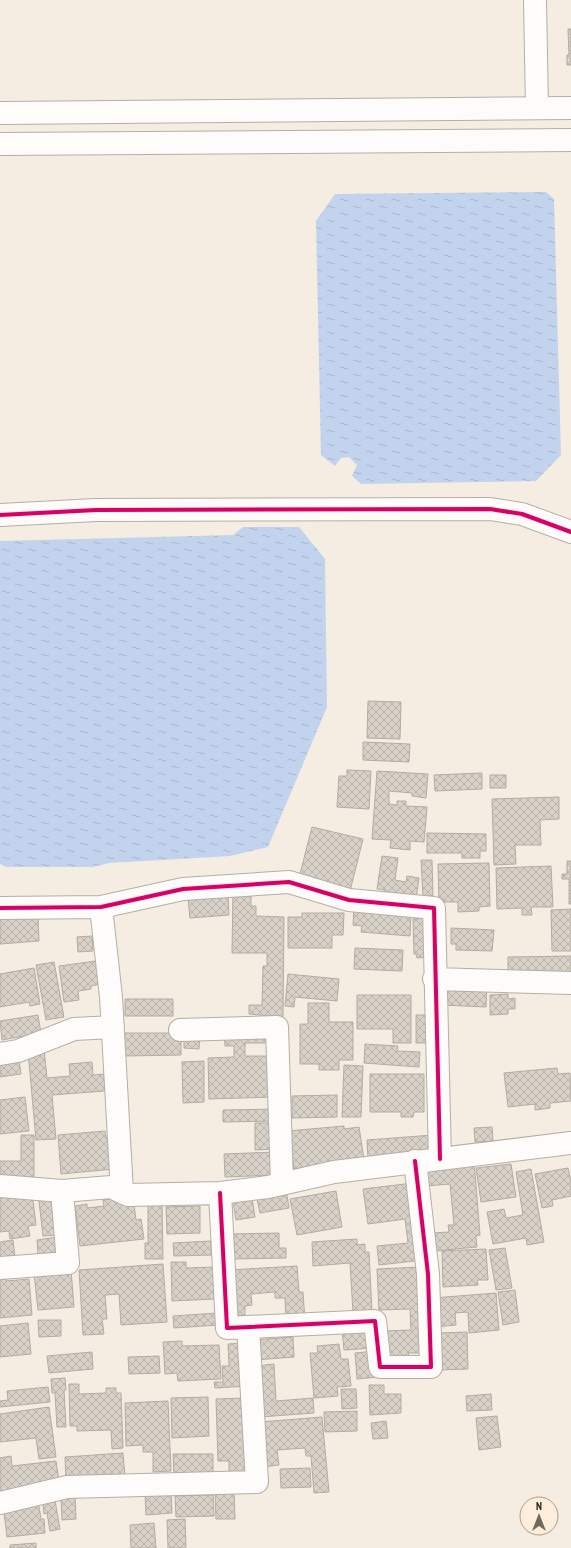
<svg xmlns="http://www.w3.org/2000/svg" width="571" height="1548" font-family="'PT Sans Narrow',sans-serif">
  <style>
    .water { fill: url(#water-ripples) }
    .building { fill: url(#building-cross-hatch); stroke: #b4aca3 }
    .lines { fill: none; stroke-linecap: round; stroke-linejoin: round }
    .street-casing { stroke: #b6aea6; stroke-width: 24 }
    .secondary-casing { stroke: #b6aea6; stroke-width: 24 }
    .street { stroke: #fefcfb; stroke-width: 22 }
    .secondary { stroke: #fefcfb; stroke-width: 22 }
    .cycleway-casing { stroke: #fdedda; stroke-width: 6 }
    .cycleway { stroke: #d6006c; stroke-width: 4 }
  </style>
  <defs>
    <pattern id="water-ripples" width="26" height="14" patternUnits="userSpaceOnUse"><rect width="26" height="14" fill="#c2d4ed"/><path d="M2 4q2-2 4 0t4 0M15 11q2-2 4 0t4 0" fill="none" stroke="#a7b6cb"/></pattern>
    <pattern id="building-cross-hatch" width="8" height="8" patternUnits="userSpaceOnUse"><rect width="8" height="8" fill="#d8d1c8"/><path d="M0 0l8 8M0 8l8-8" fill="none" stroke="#b9b3ab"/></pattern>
  </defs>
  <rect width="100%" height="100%" fill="#f5ece2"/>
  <path class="water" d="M546,192l8,7 7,256 -25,26 -175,3 -9,-8 5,-11 -8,-8 -8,1 -6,8 -14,-11 -5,-234 19,-27z
    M243,527h56l26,32 2,148 -59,140 -38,9 -121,7 -16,4h-87l-6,-3v-323l233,-6z"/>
  <path class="building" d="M568,29h3v36h-4v-10h2z
    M368,701l33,1 -1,37 -33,-1z
    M363,742l47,2 -1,18 -46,-2z
    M347,770l24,1 -2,38 -32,-2 2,-31h8z
    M377,771l51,3 -2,24 -14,-2v-3l-23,-2v13l8,1v-4h9v5l21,1 -3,35 -14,-1v9l-20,-2 1,-8 -19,-1z
    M482,773v16l-47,2 -1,-16z
    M490,775h16v13h-16z
    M559,797v22l-19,1 1,25h-26l1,19 -22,1 -2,-66z
    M312,827l51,12 -13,52 -51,-13z
    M427,833l59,1v17h-6v7h-18v-5h-35z
    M382,856l16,2 -3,22 11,2 1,-6 12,2 -3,21 -32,-5 1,-4 -8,-1z
    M421,860h11l1,36h-10z
    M567,861h4v43h-2v-25h-7v-5h5z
    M489,863l1,43 -11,1v4l-21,1v-10h-19l-1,-38z
    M551,866l2,41h-22l1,8h-10v-7l-25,1 -1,-41z
    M233,891h18v15h5v10l28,1 -1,100 -34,-3v-9h13l1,-39h4v-13h-35z
    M228,895l1,20 -39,3 -2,-19z
    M354,907l57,4 -1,25 -49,-4 1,-6 -9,-1z
    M571,909v42h-19l-1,-41z
    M302,913h42l-1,22h-11v13h-44v-31h14z
    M38,916l1,25 -39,3v-26z
    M428,918l2,39 -13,1 -1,-4h-2l-1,-35z
    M451,928l43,2 -2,21 -36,-1v-6h-5z
    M92,936l1,15 -15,1 -1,-15z
    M355,948l48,2 -1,21 -48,-2z
    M571,956v19l-63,1v-19z
    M96,961l4,23 -9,2v3l-13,2 1,9 -15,2 -5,-36z
    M54,962l10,55 -18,3 -10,-55z
    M34,968l6,36 -10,2 -1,-4 -29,5v-33z
    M288,974l51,5 -2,22 -42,-4 -1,10 -9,-1z
    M443,983l44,1 -1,23 -44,-2z
    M508,994v5l7,-1v11h-7v5l-18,1v-20z
    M357,995h54v48h-18v-14h-36z
    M125,999h48v17h-48z
    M308,1003h21v19h24v38h-14v10h-20v-6h-19v-40h8z
    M38,1015l3,18 -39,7 -2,-19z
    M416,1015h14l1,28h-15z
    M264,1029l1,14h-20v13h27l1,41 -64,2 -1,-41 26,-1v-11h-9l-1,-16z
    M124,1033h57v22l-56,1z
    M184,1033l16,1 -1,15 -15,-1z
    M365,1044l33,2 -1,5 23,1 -1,15 -55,-4z
    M44,1050l3,28 23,-2 -1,-12 23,-2 1,13 11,-1 1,17 -53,4 4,44 -20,1 -8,-89z
    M18,1054l3,20 -21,3v-21z
    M204,1061v41l-21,1 -1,-41z
    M344,1065l19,1 -2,51h-19z
    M557,1068l1,6 12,-1 1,28 -21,2v5l-15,2v-6l-27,3 -4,-34z
    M370,1074h54v38h-10l-1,5h-12v-5h-31z
    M337,1095v22l-45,1v-22z
    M25,1097l4,34 -29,3v-34z
    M277,1109v12l-54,1v-12z
    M255,1123h21v26l-21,1z
    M344,1126v3l15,-2 5,32 -70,10 -6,-38z
    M492,1127l1,14 -18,1 -1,-14z
    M105,1131l1,7 5,-1 3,32 -53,5 -3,-39z
    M21,1135h13v43h-34v-17h21z
    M433,1135l2,19 -67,6 -1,-20z
    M277,1152l1,23 -53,2 -1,-23z
    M474,1161l6,74 -4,1 1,11 -43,4 -1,-18 16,-1 -1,-7h6l-4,-41 -23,2 -1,-20z
    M511,1164l5,33 -35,5 -5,-34z
    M568,1168l3,13v15l-19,4 1,6 -11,2 -7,-34z
    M531,1169l13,73 -17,3 -1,-7 -33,6 -6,-32 17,-3 2,9 17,-3 -7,-43z
    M413,1183l10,77 -44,5 -2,-19 31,-3 -3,-24 -37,5 -5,-35z
    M286,1189l3,19 -29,5 -4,-19z
    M336,1191l6,36 -45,8 -7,-36z
    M32,1192l4,33 -8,1 2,10 -20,3 -1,-8 -9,1v-36z
    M251,1192l4,25 -19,3 -4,-25z
    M121,1198v7l13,-1 2,16 5,-1 3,20 -64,7 -5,-40 12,-2v4l17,-2 -1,-6z
    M55,1199l4,36 -16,1 -4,-35z
    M148,1203h14l1,56h-18v-16h3z
    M200,1206v27l-33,1 -1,-27z
    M279,1233v15h7v10l-56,1v-25z
    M58,1237l1,15 -21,2 -1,-14z
    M357,1239v6l8,-1v8h4l3,60 -19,1 -3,-50 -37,3 -1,-24z
    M13,1240l2,17 -15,2v-17z
    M211,1241v14l-37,1 -1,-13z
    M505,1248l7,40 -16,2 -7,-40z
    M486,1249l2,31h-11l1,5 -35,2 -1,-36z
    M171,1262h15v6l28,-1 1,32 -43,2z
    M163,1264l4,58 -46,3 -2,-31 -14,1 2,24h-5l2,15 -21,1 -4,-65z
    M297,1266l2,26h4l2,29 -19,1 -1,-24h-10v-6l-24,2 1,11 -7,1v9l-14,1 -2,-46z
    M421,1267l4,86h-17l1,4 -23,1 -1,-27 26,-1 -1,-21 -31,1 -2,-41z
    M71,1270l3,37 -36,3 -4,-37z
    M6,1279v2l23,-2 3,36 -32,3v-38z
    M515,1290l4,32 -16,3 -5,-33z
    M496,1293l3,37 -30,3 -1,-21 -13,1 1,12 -20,2 -3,-29z
    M217,1313l1,12 -44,3 -1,-12z
    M38,1320h23v16l-22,1z
    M28,1323l3,31 -31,3v-31z
    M372,1327l2,21 -30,2 -2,-20z
    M467,1332l1,37 -29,1 -1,-37z
    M293,1337l1,20 -39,3 -1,-20z
    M182,1341v5l37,-1 2,34 -43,2 -1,-8 -12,1 -2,-32z
    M245,1343l3,43 -33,2 -1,-6h9l-1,-16h7l-1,-22z
    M339,1344l2,15h7l3,27 -14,1 1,9 -24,2 -4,-45h8l-1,-7z
    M375,1351l2,26 -20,2 -2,-26z
    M92,1352l1,17 -44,4 -2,-17z
    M159,1356l1,17 -31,1 -1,-17z
    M274,1364l2,37 37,-3 1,15 -54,4 -4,-51z
    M65,1378l1,12h-2l2,37h-9l-2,-34h-3l-1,-14z
    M69,1384h10v10l27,-1v-5h10v5h5l2,55 -11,1 -1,-19 -34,1v-5h-7z
    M369,1385h15v9h17v19l-31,2z
    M48,1387l2,15 -50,5v-6l8,-1 -1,-9z
    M341,1389h15l1,19 -15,1z
    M491,1394l1,16 -25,1 -1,-15z
    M208,1397l1,39 -37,2 -1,-40z
    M246,1398l2,77h-19v-14h-11l-2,-62z
    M168,1401l3,70 -18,1v-20h-10v-7l-17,1 -1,-43z
    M49,1407l7,50 -17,2 -3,-21 -36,4v-28z
    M357,1411v20l-32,1 -1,-20z
    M497,1416l4,31 -22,3 -3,-32z
    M322,1417l7,75 -15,1 -3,-37h-5l-1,-8 -28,2 2,15 -16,2 -3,-45z
    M386,1421l2,17 -15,1 -2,-16z
    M123,1453l2,24 -59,4 -1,-24z
    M173,1454h40v19l-39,1z
    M11,1456l1,10 44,-5 4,26 -60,8v-37z
    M310,1468l1,19 -30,1 -1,-19z
    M234,1491l1,28h-19l-1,-27z
    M171,1492l1,21 -26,2 -1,-21z
    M54,1495l6,34 -10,2 -3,-18 -3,1 -2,-18z
    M75,1495l1,24 -14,1 -1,-24z
    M213,1495l1,21 -38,1 -1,-21z
    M38,1500l3,19h3l1,14 -38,4 -4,-32z
    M185,1519l1,29h-18l-1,-28z
    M154,1523l2,25h-25l-1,-23z
    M36,1543v5h-26v-3z"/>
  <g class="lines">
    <g class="street-casing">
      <path id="street" d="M535,0l2,108
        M0,515l96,-5 394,-1 32,5 49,18
        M101,907l10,90 11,195
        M0,908l101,-1 82,-18 106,-7 60,18 85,8 6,251
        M434,979l137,4
        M180,1030l97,-3 5,157
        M0,1054l18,-3 56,-22 39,-2
        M0,1186l62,5 49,-4 17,8 92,-2 48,-6 66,-15 237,-29
        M220,1193l7,135 148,-7 5,46h51l-3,-93 -13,-113
        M0,1268l68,-5 -6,-72
        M0,1503l67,-16 190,-5 -9,-155"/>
    </g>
    <g class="secondary-casing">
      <path id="secondary" d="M0,113l571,-5
        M0,144l571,-4"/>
    </g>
    <use href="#street" class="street"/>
    <use href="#secondary" class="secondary"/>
    <g class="cycleway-casing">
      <path id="cycleway" d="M0,515l96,-5 394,-1 32,5 49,18
        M0,908l101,-1 82,-18 106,-7 60,18 85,8 6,251
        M220,1193l7,135 148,-7 5,46h51l-3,-93 -13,-113"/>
    </g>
    <use href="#cycleway" class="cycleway"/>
  </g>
  <g transform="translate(539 1516)"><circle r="19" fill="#fdedda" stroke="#a89b8d"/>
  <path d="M0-3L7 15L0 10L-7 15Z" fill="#70685f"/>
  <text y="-6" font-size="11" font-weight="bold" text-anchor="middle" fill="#282119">N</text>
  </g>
</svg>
